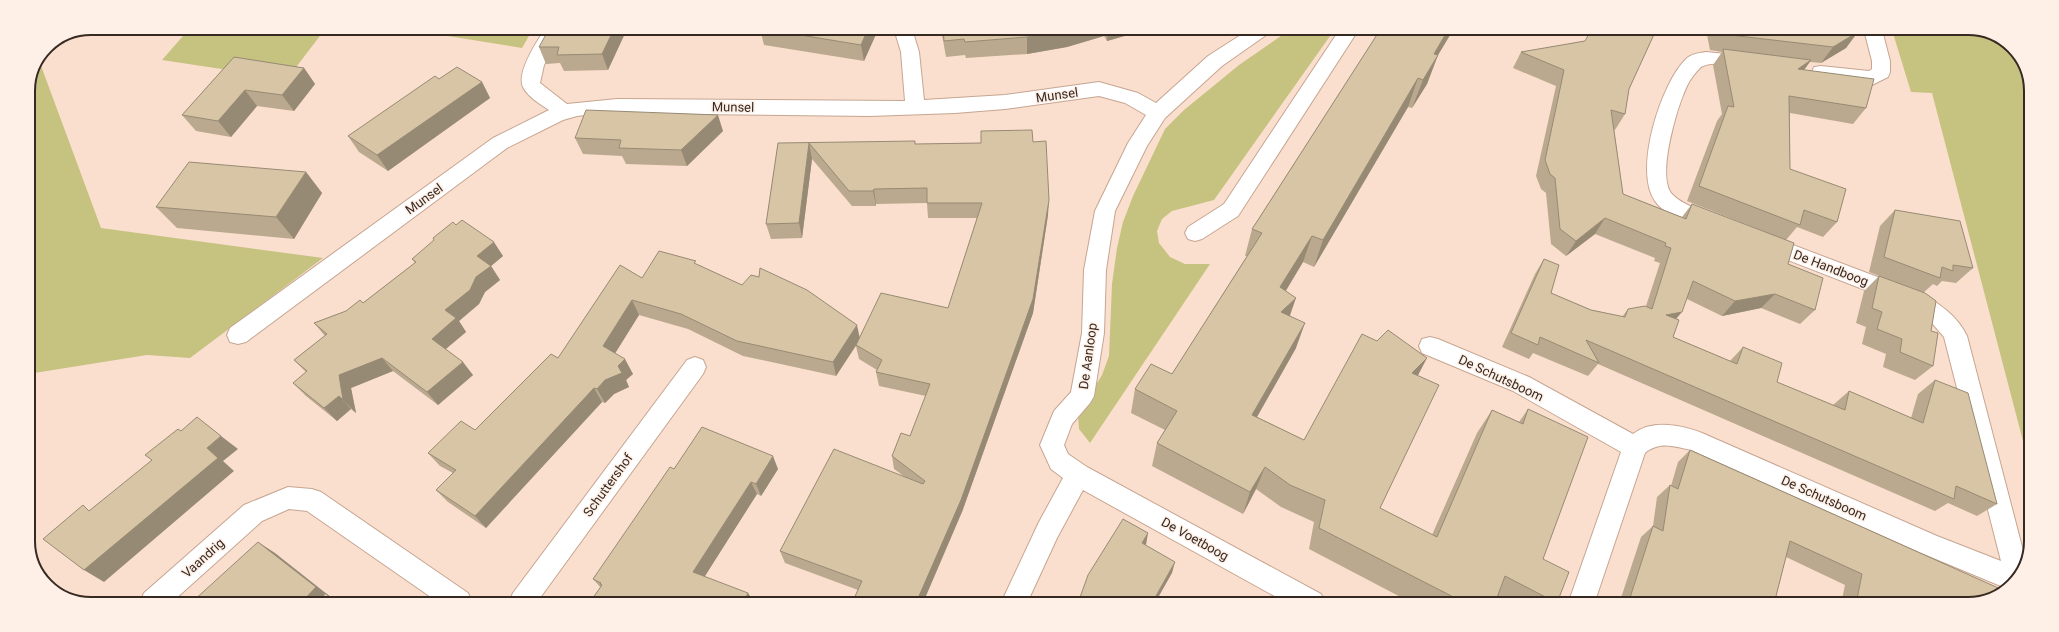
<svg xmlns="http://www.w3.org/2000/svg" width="2059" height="632" font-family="Roboto,sans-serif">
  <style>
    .green { fill: #c6c380 }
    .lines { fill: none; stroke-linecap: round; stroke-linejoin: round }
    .street-casing { stroke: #c6a591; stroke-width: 2 }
    .street { fill: #fff; fill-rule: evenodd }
    .wall { fill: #baa98e }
    .shaded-wall { fill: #978a74 }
    .building { fill: #d8c5a5; stroke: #978a74 }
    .labels { text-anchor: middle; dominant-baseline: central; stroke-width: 3; stroke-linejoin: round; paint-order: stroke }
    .street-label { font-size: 13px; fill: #362921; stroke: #fef0e7 }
    .rim { fill: none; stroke: #362921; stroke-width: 2 }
  </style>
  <rect width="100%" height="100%" fill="#fbdfce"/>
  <path class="green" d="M190,28h136l-39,51 -125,-19z
    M398,28l135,1 -11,19z
    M1291,29h44l-121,171 -42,11 -10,8 -5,12 2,12 11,14 15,7h25l-120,179 -11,-14 -1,-14 24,-40 7,-19 3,-72 5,-36 6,-26 10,-26 32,-67 19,-19 55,-45z
    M1892,30h92l34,23 13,34 -2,377 -97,-371 -21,-1z
    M40,63l61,165 222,30 -133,100 -43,-3 -119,19v-283z"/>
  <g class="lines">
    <g class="street-casing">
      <path id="street" d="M545,29h18l-19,36 -4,18 27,21 50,-5 288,2 -4,-49 -7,-23h18l7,23 5,48 81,-5 94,-13 39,11 18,10 52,-47 42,-27h22l-3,4 -47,33 -57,52 -18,28 -32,65 -9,59 -2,63 -10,63 -4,7 -18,21 -8,21 4,9 19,13 234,127 4,9h-38l-204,-113 -26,48 -30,65h-26l38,-81 24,-44 -12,-9 -11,-24 14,-34 17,-19 11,-59 2,-63 11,-59 33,-68 18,-28 -21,-12 -26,-7 -94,13 -50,4 -85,3 -266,-3 -27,3 -14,4 -56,28 -261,194 -8,2 -8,-2 -3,-7 3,-7 263,-190 56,-28c-9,-6 -21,-13 -26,-23 -7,-14 14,-46 22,-58z
        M1340,29h19l-121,187 -36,23 -7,2 -7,-2 -3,-6 3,-6 36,-23z
        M1864,30h18l8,31v11l-2,5 -16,8 -58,-8 -2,-5 2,-5 7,-1 48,5 3,-2v-8z
        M1706,52l41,4 7,1 2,5 -2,5c-18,4 -36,-9 -53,0 -6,6 -11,12 -14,19 -10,21 -30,88 -16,107 11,13 34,18 49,23l3,6 -3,6c-11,3 -21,-3 -32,-6 -11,-5 -26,-10 -33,-21 -22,-30 6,-118 31,-142 5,-5 13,-6 20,-7z
        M1764,234l161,61c17,11 33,22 42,41l59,226 -18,27 -89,-37 -228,-102c-17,-4 -32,-9 -46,3l-51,151h-26l53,-152 -108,-61 -91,-38 -3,-7 3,-7 8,-2 8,2 91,38 104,57c19,-15 49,-9 69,-1l235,103 64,25 -57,-224 -13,-15 -22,-15 -152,-59 -3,-6 3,-6z
        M695,357l8,3 3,7 -3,7 -166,228h-28l4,-9 174,-233z
        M288,487l24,2 9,3 147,101 4,9h-34l-131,-91 -18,-2 -27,12 -90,81h-32l4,-9 100,-88z"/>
    </g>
    <use href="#street" class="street"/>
  </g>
  <path class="wall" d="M627,29l-19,41 -44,1 -4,-8 -14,1 -7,-17z
    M760,29h116l1,3 -13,29 -100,-16z
    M941,29h208l-42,12 -3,-5 -37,11 -40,7 -61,4 -1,-3 -19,2z
    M1380,30h76l-4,6 -2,-1 -12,20 -11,29 -15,24 -4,-1 -94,160 -11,-5 -17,29 10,57 -39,69 47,23 114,-65 -38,133 52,27 45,-102 15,-23 27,12 9,-13 15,150 14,45 -55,-1 -6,-3 -1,3h-83l-103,-54 5,-27 -33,-15 -25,-18 -13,25 -91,-48 5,-23 8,-13 -34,-17 4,-24 37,-15 75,-118h-2l7,-27z
    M1706,30h152l-12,18 -25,15 -11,-1 -6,8 62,38 -13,16 -63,-11v56l47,53 -14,15 -26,-10 -11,13 -99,-39 30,-80 5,-7 -9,-49 9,-13 -12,-2z
    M1655,32l-26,57 -4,25 -10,16 -1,-1 9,65 59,23 10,-13 96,60 27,46 -15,14 -39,-16 -39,8 -35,-17 -11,20 -3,18 57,24 13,-14 34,35 56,23 16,-14 62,27 7,-24 17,-14 62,124 -20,12 -29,-13 -13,8 -337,-147 -10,12 -55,-23 -4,6 -27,-12 33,-73 9,-15 7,34 40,17 31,7 6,-8 18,-3 14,-43 -6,-2 1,-3 -60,-24 -29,22 -15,-12 -5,-51 -5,-4 -5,-13 20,-90 -43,-18 8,-16 64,-11z
    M234,57l70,11 11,16 -21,27 -37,-5 -26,31 -35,-6 -14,-16z
    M439,79l43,3 8,16 -102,73 -29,-19 -11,-16z
    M723,131l-36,35 -61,-2 -4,-8 -39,-2 -8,-16z
    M1033,142l15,73 -15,98 -71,199 -104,78 -73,-27 -5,-12 125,-74 -11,-8 -2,-13 18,-20 16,-40 -47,-10 -3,-14 1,-2 -18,-11 -3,-13 -20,30 -93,-20 -55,-27 -49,-14 -24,38 18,21 -7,6 3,7 -15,7 -9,9 -3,-1 -116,126 -38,-26 -12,-12 17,-17 -13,-7 -12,-13 47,-23 83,-72 84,-80 56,-13 44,20 117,52 89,-29 29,-90h-49l-1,-15 -51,1v2h-24l-40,-47 -10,79 -31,1 -5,-15 12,-81 138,1z
    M306,172l16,21 -28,46 -117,-11 -21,-21z
    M1895,210l78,58 -17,15 -14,-2 -5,5 -4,-2 -10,9 -54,-21 11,-46z
    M456,225l47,31 -12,10 9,14 -15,12 -6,12 -20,17 7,11 -20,17 27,26 -35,30 -45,-34 -42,17 5,25 -5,-4 -14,12 -31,-25 -13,-13 13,-11 -12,-12 31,-24 -11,-13 32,-12 17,-8 52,-40 -3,-4z
    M1879,276l52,55 2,35 -18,14 -32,-13 3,-13 -24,-10 4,-17 -10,-4 8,-32z
    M1690,450l278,154h-127l4,-19 -59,-28 -12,47h-155l22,-67 12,-11 4,-29 13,-12 1,1 7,-24z
    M674,469h104l-17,27 -4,-2 -53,83 44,16 6,10 -164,-1 11,-14 -8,-9z"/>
  <path class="shaded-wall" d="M614,29h13l-19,41 -6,-16z
    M868,29h8l1,3 -13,29 -3,-16z
    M1072,29h32v7l-37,11 -40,7v-17z
    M1108,29h41l-42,12z
    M1448,30h4l-2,5 -12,20 -11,29 -15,24 11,-28 11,-26z
    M1654,30h12l-13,3z
    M1858,32l-12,16 -25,15 12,-16z
    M1811,60l-12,17 -1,-8z
    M304,68l11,16 -21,27 -12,-16z
    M1418,78l-10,29 -94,160 9,-27z
    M482,82l8,16 -102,73 -11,-16z
    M245,90l12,16 -26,31 -13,-16z
    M718,115l5,16 -36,35 -6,-16z
    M809,143l3,16 -10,79 -3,-15z
    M306,172l16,21 -28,46 -18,-22z
    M874,189l2,15v2l-3,-15z
    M1049,200l-1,15 -15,98 -71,199 -39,91h-7z
    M1605,218l-10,16 -29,22 10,-15z
    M1312,236l-9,26 -31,51 8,-26z
    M494,242l9,14 -12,10 9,14 -15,12 -6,12 -20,17 7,11 -24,20 -10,-13 13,-29 32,-54z
    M1775,294l-14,14 -39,8 13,-15z
    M1296,298l-9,26 -6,-12z
    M632,300l7,15 -28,45 -8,-14z
    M1682,312l-12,14 -4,-11z
    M1305,323l-9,25 -51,90 7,-23z
    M857,325l3,14 -24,37 -3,-14z
    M382,358l11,13 -42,17 5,25 -13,-13 -4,-25z
    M1427,358l-13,25 -2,-10z
    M625,359l8,15 -7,6 3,7 -15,7 -9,9 -8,-14z
    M463,362l10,13 -35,30 -11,-13z
    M594,388l8,14 -116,126 -11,-12z
    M339,396l12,13 -14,12 -13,-13z
    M221,436l17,13 -15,12 11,10 -130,111 -20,-12 123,-122z
    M773,456l5,13 -17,27 -5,-12z
    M1265,467l-9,22 -13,25 7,-22z
    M751,482l6,12 -57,90 -7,-12z
    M1148,533l-2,12 -4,-2z
    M258,542l17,11 62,49h-35z
    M1175,562l-3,11 -17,30h-3z
    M748,593l6,10h-11z"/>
  <path class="building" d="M549,29h65l-12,25 -45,1 2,-8h-20z
    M764,29h104l-7,16z
    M943,29h129l-45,8 -62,5 -1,-3 -20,2z
    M1380,30h68l-14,24 4,1 -15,25 -5,-2 -95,162 -11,-4 -32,51 16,11 -15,14 24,11 -53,92 52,25 58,-106 15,7 11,-11 39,28 -15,15 27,12 -59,123 57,29 55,-127 31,14 5,-15 60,28 -45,122 26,13 -12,31 -52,-27 -10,27h-30l-146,-75 6,-28 -35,-15 -25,-18 -15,25 -93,-49 20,-32 -42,-22 16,-25 21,10 90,-141 -10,-4 6,-9z
    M1591,30h65l-27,59 -4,25 -14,-4 12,84 63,25 6,-15 102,39 -6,21 35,14 -8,32 -40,-16 -40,7 -42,-20 -11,31 -16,3 13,5 -6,17 64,27 6,-17 39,16 -5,19 68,28 4,-19 74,32 12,-43 33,13 29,111 -41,-18 -2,13 -368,-159 13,23 -59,-26 -2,8 -27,-12 33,-74 15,6 -8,28 40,17 34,7 3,-8 17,-3 7,3 19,-61 -6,-2 1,-3 -61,-25 -29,23 -16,-12 -5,-51 -5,-4 -5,-14 19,-90 -43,-18 64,-11z
    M1720,30h138v2l-25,15 -112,-13z
    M1723,49l88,11 -13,9 76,10 -8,29 -77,-12 1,73 56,20 -9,33 -33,-12 -4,15 -101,-39 29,-80 6,1z
    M234,57l70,11 -22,27 -37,-5 -27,31 -36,-6z
    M457,67l25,15 -105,73 -29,-19 87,-60 4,3z
    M586,110l132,5 -37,35 -62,-2 2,-8 -46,-2z
    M1032,130l1,12 13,-1 3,59 -16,99 -72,201 -45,103h-64l10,-22 -82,-30 54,-102 89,35 2,-3 -33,-25 9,-23 9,3 20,-52 -54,-12 6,-12 -26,-15 25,-52 67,15 34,-105h-55v-15l-53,1 -1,2h-24l-40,-48 -10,80 -33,1 12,-81 137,-2v3l66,-1v-12z
    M189,162l117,10 -30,45 -120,-10z
    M1895,210l65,11 13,47 -20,-3v6l-11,-4 -2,11 -56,-21z
    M462,220l32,22 -17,14 14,10 -15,11 -6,13 -25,20 11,8 -24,21 31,23 -36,30 -45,-34 -43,17 4,25 -4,-4 -15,12 -31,-25 14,-12 -13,-11 33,-26 -13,-11 32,-12 14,-11 3,3 53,-41 -4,-3 22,-19 -1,-2 20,-16 3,3z
    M659,251l37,10 -2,2 48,22 9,-10 8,2 1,-9 47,22 50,35 -24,37 -96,-21 -56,-27 -49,-14 -29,46 22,13 -7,7 4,7 -17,7 -8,9 -3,-1 -119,128 -39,-26 20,-20 -28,-17 33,-32 14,9 76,-76 7,4 62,-93 22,13z
    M1879,276l46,17 11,8 -5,30 7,2 -5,33 -33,-14 2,-13 -25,-10 5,-17 -10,-4z
    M197,417l24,19 -14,12 11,10 -134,112 -41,-31 40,-34 6,6 63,-51 -7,-5 33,-26 3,2z
    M702,427l71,29 -17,28 -5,-2 -58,90 55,21 -5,10 -153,-1 12,-17 -2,-1 1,-1 -8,-4 77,-112 4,2z
    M1690,450l315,141 -37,13h-100l-11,-5 5,-25 -72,-33 -16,63h-146l25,-78 10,5 7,-46 8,4z
    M1123,519l25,14 -6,10 33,19 -23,41h-74l10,-28z
    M258,542l58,45 -14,15h-110z
    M325,593l11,9h-16z"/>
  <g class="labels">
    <g class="street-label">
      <text transform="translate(1057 95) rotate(-8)">Munsel</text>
      <text transform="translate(733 107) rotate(1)">Munsel</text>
      <text transform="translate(424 199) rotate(-36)">Munsel</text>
      <text transform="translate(1831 268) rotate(21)">De Handboog</text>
      <text transform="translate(1088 356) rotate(-82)">De Aanloop</text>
      <text transform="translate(1501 378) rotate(25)">De Schutsboom</text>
      <text transform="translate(608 485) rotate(-54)">Schuttershof</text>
      <text transform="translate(1824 498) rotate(24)">De Schutsboom</text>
      <text transform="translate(1195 539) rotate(29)">De Voetboog</text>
      <text transform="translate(203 558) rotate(-42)">Vaandrig</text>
    </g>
  </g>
  <path d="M0 0H2059V632H0ZM91 35H1968A56 56 0 0 1 2024 91V541A56 56 0 0 1 1968 597H91A56 56 0 0 1 35 541V91A56 56 0 0 1 91 35Z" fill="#fef0e7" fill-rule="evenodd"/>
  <path class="rim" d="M91 35H1968A56 56 0 0 1 2024 91V541A56 56 0 0 1 1968 597H91A56 56 0 0 1 35 541V91A56 56 0 0 1 91 35Z"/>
</svg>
